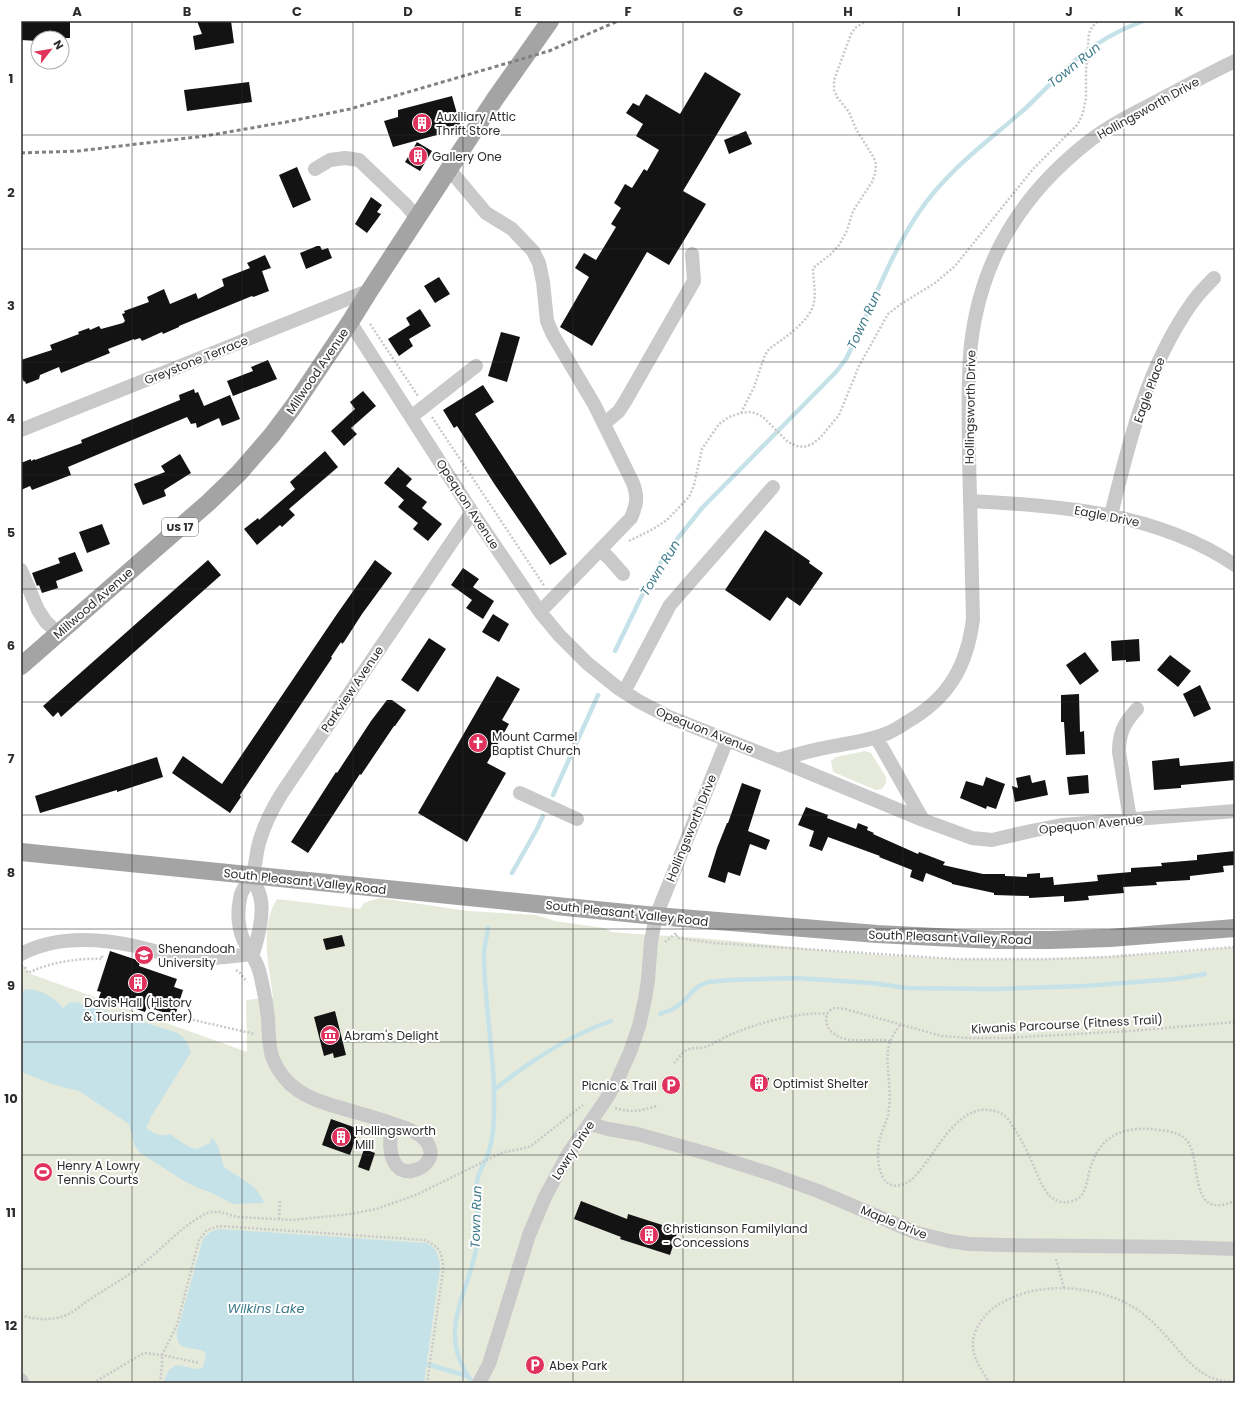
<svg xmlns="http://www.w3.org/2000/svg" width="1256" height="1404" font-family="Poppins,sans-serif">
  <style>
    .green { fill: #e5eada }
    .water { fill: #c6e2e9 }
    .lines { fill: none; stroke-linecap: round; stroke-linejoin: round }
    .stream { stroke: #c6e2e9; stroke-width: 4.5 }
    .building { fill: #131313 }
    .path { stroke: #c9c9c9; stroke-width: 2.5; stroke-dasharray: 2 2; stroke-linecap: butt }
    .minor { stroke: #c9c9c9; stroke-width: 14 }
    .major { stroke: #a4a4a4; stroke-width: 18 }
    .rail { stroke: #818181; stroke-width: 3; stroke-dasharray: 4 3; stroke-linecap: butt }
    .grid { fill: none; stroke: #2c2c2c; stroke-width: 1; stroke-opacity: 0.55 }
    .labels { text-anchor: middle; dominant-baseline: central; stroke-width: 4; stroke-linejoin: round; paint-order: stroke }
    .shield { fill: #fff; stroke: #6b6b6b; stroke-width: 1 }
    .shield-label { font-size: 11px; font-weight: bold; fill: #2c2c2c }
    .street-label { font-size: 12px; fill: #2c2c2c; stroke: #fff }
    .poi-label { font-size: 12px; fill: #2c2c2c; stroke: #fff; text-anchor: start }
    .water-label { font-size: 13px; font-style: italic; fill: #3d7b8b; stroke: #fff }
    .neatline { fill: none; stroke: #2c2c2c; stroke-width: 1.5 }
    .grid-label { font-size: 13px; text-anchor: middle; font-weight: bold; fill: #2c2c2c }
  </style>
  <rect width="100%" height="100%" fill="#fff"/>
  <path class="green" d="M865,751l6,2 15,24v6l-4,6 -6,1 -43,-18 -2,-11 5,-4z
    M379,898l89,13 68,4 19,6 49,7 8,4c33,3 66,4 100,7 81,8 162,18 244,20 93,2 186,-3 279,-12v436h-1214v-419l1,-1 6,10 219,79 -1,-52 27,-3c-4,-31 -14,-69 4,-98l83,10 4,-6z"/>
  <path class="water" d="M29,989c14,2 25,8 34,19l6,-5 7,-1 99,30c10,5 12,9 16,20l-40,65 -5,11c9,6 14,9 24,6l19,13 8,2 13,-6 2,-6 6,9 6,21c15,12 33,16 40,36l-31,1 -23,-12 -12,-4 -14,-7 -44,-28 -6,-9 -5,-20 -50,-33 -24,-6 -34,-13v-27l4,-3 -4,-3v-48z
    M219,1229l207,14c11,5 13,13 14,25l-16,115h-261l6,-13 7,-5 21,4 6,-2 3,-14c-11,-9 -31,1 -29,-21l26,-93 7,-7z"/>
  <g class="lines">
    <path class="stream" d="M615,651l34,-70 21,-33 32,-40 134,-136 10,-13c25,-49 42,-101 73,-147 28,-42 71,-72 108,-105 17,-16 33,-34 51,-49 19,-16 41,-28 65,-37
      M553,795l45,-100
      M512,873l25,-44 6,-13
      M660,1014l13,-5 12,-9 6,-7 8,-7 9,-4 21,-2 66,-2 77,5 35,5 88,1 89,-3 91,-7 30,-5
      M494,1090c36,-29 74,-54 117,-69
      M427,1364l40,12
      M473,1383c-40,-52 -2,-91 5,-144 2,-19 -4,-38 -1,-57 1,-10 8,-19 11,-28 7,-20 6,-43 6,-63 -1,-46 -10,-91 -10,-136 0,-9 3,-18 4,-27"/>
  </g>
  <path class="building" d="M21,21h49v17h-32v3l-17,-1z
    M197,21h34l3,22 -39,7 -2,-14 9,-2z
    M705,72l36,22 -58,97 23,13 -37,61 -22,-13 -55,94 -32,-19 29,-50 -14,-9 9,-15 12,7 20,-33 -5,-3 10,-16 -7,-5 11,-19 7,4 12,-19 3,2 12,-21 -23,-14 7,-12 -17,-11 7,-10 6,3 7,-12 34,20z
    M249,82l3,20 -65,9 -3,-21z
    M452,96l8,28 -5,6 -62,17 -9,-26 14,-4v-7z
    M746,131l6,13 -23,10 -5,-14z
    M417,142l15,9 -12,20 -15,-9z
    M297,167l14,33 -18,8 -14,-33z
    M371,197l11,8 -5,7 4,2 -14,19 -12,-9z
    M317,246h3l2,4 6,-2 4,10 -26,11 -6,-16z
    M265,255l6,13 -9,3 7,20 -16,6 -1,-1 -73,30v1l-16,7 -1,-2 -20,9 -2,-3 -6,2v-1l-26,10 2,4 -49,20 -2,-6 -19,8 -1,4 -13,5 -1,-3 -1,1 -3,-7v-15l31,-10 -2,-5 29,-11 -1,-2 11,-4 1,2 9,-4 2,3 22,-6 2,-2 -3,-7 3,-1 -1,-2 25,-9 -2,-5 17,-8 6,15 26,-11 2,6 26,-13 -2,-7 28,-11 -3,-5z
    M439,277l11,17 -15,9 -11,-17z
    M420,309l11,17 -22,13 4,7 -14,10 -11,-17 22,-14 -4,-7z
    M501,332l19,5 -13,45 -19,-6z
    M268,360l9,19 -44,17 -6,-15 26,-10 -2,-4z
    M483,385l11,17 -19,12 92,140 -17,11 -55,-80 -38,-59 -3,2 -11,-18z
    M194,389l1,4 3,-1 6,14 26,-11 10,24 -18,7 -3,-8 -22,10 -1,-5 -5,1 -4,-7 -119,50 3,8 -39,15 -2,-4 -9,4v-27l10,-4v2l4,-2v1l47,-17 -1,-3 99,-40 -1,-5z
    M363,391l13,15 -25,22 6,6 -13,12 -13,-15 24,-22 -5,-7z
    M325,451l13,16 -49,42 6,6 -13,12 -2,-2 -23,20 -13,-16 14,-11 1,2 36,-31 -5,-7z
    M180,454l11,19 -27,17 2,6 -23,9 -9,-21 31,-12 -4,-6z
    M398,467l14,12 -6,7 21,16 -5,6 20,16 -14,17 -15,-12 5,-6 -20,-16 6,-7 -20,-17z
    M102,524l8,20 -23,9 -8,-21z
    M765,530l45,31 -1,2 14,10 -23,33 -13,-9 -17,24 -45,-31z
    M75,552l8,19 -27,10 2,7 -16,5 -3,-8 -2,1 -5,-13 28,-10 -2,-5z
    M208,560l13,15 -160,142 -3,-5 -5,5 -10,-11z
    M375,560l17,13 -30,41 -18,28 -2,2 -1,-2 -10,15 1,1 -92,137 1,2 -11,16 -58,-40 11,-17 39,28 115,-170z
    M463,568l16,11 -6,8 21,14 -11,18 -17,-11 6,-8 -21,-15z
    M493,614l16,10 -10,18 -17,-10z
    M429,638l17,11 -28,43 -17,-12z
    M1139,639l1,22 -14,1v-2l-14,1 -1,-20z
    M1085,652l14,19 -19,14 -14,-20z
    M1170,655l21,16 -13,16 -21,-17z
    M497,676l23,13 -18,31 7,4 -22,39 19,10 -39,69 -49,-29z
    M1200,685l11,24 -17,8 -11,-23z
    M1079,694l1,38 4,-1 1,23 -19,1 -2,-33h-3v-27z
    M387,700h5l14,10 -11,16h-1l-33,49 -1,-1 -52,79 -17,-11 45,-70 1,1 34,-52z
    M157,757l6,20 -46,15v-2l-77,23 -5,-17z
    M1179,758l1,8 55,-5v19l-54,5v3l-27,2 -2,-29z
    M1030,775l2,8 13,-3 3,15 -33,7 -3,-16 6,2 -2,-10z
    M1088,775l1,18 -20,2 -2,-18z
    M986,777l19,7 -9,25 -9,-3 -1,3 -26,-11 6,-17 17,5z
    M742,783l19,7 -13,41 22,9 -4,10 -16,-6 -10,32 -12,-4 -3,11 -17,-6 9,-29 10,-25h1z
    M806,807l22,8 -1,3 29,11 2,-6 10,4 -1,3 7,3 -1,1 45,20 1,-2 26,10 -2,3 40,9h22v2l22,1v-3l13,-1v5l13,-1 1,8 44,-4 -1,-6 34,-3v-4l31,-2 -1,-3 36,-3v-5l38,-4v14l-12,1 1,6 -34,4v4l-34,2 1,3 -34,2 1,6 -36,3 1,4 -25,2v-6l-35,2v-2l-35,-1v-2l-42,-9v-1l-26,-10 -3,9 -13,-5 2,-7 -33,-13 1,-1 -52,-19 -6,14 -13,-5 5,-15 -16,-6z
    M342,935l3,11 -19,4 -3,-11z
    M110,951l30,10 -1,5 38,13 -3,8 9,3 -8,26 -28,-9 -2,5 -29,-10 -1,4 -17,-6 3,-8 -4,-1z
    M335,1011l11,44 -12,3 -1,-5 -9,3 -10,-39z
    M752,1076l17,2 -2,12 -17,-2z
    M331,1119l28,10 -9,26 -28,-10z
    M364,1149l11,4 -6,18 -11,-4z
    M581,1201l46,18 1,-5 50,16 -8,25 -50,-16 1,-2 -47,-18z"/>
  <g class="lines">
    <path class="path" d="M370,324l48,72
      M741,413l13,-26 11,-32 4,-6c15,-11 42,-28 45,-47 2,-11 -1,-23 -1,-34l18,-14 8,-9 7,-12 7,-22 19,-29 3,-8 1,-10 -2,-6 -18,-29 -7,-17 -12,-15 -3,-7v-10l17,-46 4,-6 11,-7
      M432,417l113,170
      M629,541l24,-12 14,-9 22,-23 5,-12 8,-36 17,-25 10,-7 12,-4 8,-1 6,1 8,4 25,25 9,4 7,1 8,-3 8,-6 19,-23 20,-49 29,-52 13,-10 34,-21 20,-17 78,-97 45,-45 5,-11 3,-15v-28l3,-37 3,-6 6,-6
      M665,942l11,-9 1,5 38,5 240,16h94l57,-2 129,-10
      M25,967l3,6c22,-11 50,-15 74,-14v-4
      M236,970l4,3 7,9
      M189,1019l66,15
      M900,1025c-17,22 -12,33 -11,59 1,10 1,21 -1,31 -2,8 -6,15 -8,23 -4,14 -4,53 21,47 13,-3 21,-18 29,-28 16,-23 39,-60 72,-43 5,2 8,8 11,13 9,13 16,28 22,42 4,9 7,18 13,25 4,5 12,9 18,8 4,0 10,-2 13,-4 7,-6 8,-18 10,-25 8,-33 28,-46 61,-44 9,1 25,2 33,8 23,15 0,86 52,64
      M890,1041c-19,-4 -43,5 -58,-9 -8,-7 -9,-22 4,-24 3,0 7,1 9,1l97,27 26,2h36l127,-7 104,-9
      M674,1063c4,-4 8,-11 13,-13 6,-3 14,-1 21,-4 8,-3 16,-9 24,-12 25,-11 69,-23 95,-20
      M615,1108c18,5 24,3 42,-2
      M279,1219l1,-19
      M1056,1259l8,29
      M21,1315c17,6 38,6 53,-4 6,-4 11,-9 18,-13 18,-12 37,-22 53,-36 20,-16 37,-36 60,-48l6,-2h9l17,5 56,3 57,-6 26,-5 40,-14 85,-42c10,-3 20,-3 30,-7l52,-41
      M93,1383l51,-30 18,2 37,8
      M160,1383l2,-18v-10l15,-30 22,-85 8,-10 13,-4 204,14c16,6 19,14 19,31l-16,112
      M990,1383c-11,-16 -23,-33 -14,-53 9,-20 28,-31 49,-37 32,-10 79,-4 108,14 12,7 23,18 32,28 21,22 34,47 70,47"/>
    <path class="minor" d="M315,169l15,-9 15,-2 14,2 47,45 11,13
      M449,169l37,44 26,16 21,22 6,12 4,19 4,39 6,14 41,69 39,79c5,14 4,21 -2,35l-91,94
      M350,322l122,190 68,100 19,23 28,28 31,25 22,14 29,15 109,43 145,60 49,18 20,2 39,-9 31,-6 173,-14
      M411,417l65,-51
      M604,424l15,-13 7,-11 68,-119 -2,-27
      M21,430l349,-140
      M970,501c92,5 186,11 265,64
      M1111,515c18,-73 36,-149 81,-212 6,-9 14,-17 22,-25
      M600,550l9,8 14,16
      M21,570l17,40 8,12 12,11
      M624,692l46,-87 103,-118
      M876,737l47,83
      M778,760c17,-5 34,-10 51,-13 19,-4 41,-6 59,-14 7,-3 13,-7 19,-11 42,-24 60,-56 66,-103 -1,-54 -3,-108 -4,-162 0,-37 -2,-75 2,-113 10,-85 50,-149 117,-202 19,-15 40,-26 62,-37 28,-15 56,-30 85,-44
      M520,793l57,26
      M1130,819l-11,-67c0,-19 5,-29 18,-43
      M252,875c3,7 6,14 8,21 5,17 -2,42 -7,58
      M21,954c34,-18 77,-16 114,-8 17,4 35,10 53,12 22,2 43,-2 65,-4
      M392,1124c-2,14 -5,35 8,45 4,2 7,3 11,2 6,-1 13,-4 16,-9 8,-9 1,-22 -8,-27 -9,-7 -20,-9 -31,-13 -21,-7 -42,-12 -63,-19 -13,-4 -25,-10 -35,-19 -7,-7 -13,-15 -17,-25 -5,-12 -4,-28 -5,-41 -2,-17 -5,-33 -9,-48 -3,-10 -9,-18 -14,-27 -7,-13 -8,-30 -5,-44 1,-11 9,-15 12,-24 4,-9 4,-22 7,-32 5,-18 13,-34 23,-50l190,-281
      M590,1124l18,5 29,5 72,20 62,20 47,17 99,42 32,8 20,3 35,1 176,2 55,2
      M21,1380l1,3
      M479,1383l10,-19 40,-129 16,-38 23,-43 37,-53 12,-20 13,-29 9,-26 6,-27 3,-19 3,-39 5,-25 71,-176"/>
    <path class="major" d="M21,666l188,-164 30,-29 33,-38 21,-28 57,-85 20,-32 79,-121 46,-70 55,-78
      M21,852l635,64 221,18 118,6h55l60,-2 125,-10"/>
    <path class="rail" d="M21,153l57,-2 127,-15 81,-14 64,-13 199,-58 69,-30"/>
  </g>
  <path class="grid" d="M132,21v1362M242,21v1362M353,21v1362M463,21v1362M573,21v1362M683,21v1362M793,21v1362M903,21v1362M1014,21v1362M1124,21v1362M21,135h1214M21,249h1214M21,362h1214M21,475h1214M21,589h1214M21,702h1214M21,815h1214M21,929h1214M21,1042h1214M21,1155h1214M21,1269h1214"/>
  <defs>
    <g id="building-disc" transform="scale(1)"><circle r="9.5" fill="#e0325d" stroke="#fff"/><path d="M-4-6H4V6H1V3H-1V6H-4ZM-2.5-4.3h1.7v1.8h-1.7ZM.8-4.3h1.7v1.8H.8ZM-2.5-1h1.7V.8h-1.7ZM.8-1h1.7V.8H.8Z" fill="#fff"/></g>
    <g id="church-disc" transform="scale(1)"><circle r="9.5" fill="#e0325d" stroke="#fff"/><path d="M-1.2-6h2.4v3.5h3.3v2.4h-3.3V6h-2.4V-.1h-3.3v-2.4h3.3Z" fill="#fff"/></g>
    <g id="university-disc" transform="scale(1)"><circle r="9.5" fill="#e0325d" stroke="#fff"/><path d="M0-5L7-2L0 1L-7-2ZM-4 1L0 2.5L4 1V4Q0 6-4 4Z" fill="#fff"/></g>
    <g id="museum-disc" transform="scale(1)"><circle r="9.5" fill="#e0325d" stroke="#fff"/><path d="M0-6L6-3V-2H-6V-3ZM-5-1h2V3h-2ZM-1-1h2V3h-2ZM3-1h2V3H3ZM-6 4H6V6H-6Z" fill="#fff"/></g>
    <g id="parking-disc" transform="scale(1)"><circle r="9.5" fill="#e0325d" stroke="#fff"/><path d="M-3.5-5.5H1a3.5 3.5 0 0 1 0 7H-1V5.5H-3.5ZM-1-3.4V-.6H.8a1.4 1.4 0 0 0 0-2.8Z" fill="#fff"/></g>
    <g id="stadium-disc" transform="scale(1)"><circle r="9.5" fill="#e0325d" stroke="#fff"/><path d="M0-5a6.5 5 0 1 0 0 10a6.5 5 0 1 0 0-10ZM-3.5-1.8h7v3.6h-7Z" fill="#fff"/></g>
  </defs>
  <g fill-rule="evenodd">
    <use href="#building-disc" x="422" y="123"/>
    <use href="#building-disc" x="418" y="156"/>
    <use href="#church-disc" x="478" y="743"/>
    <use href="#university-disc" x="144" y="955"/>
    <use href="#building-disc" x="138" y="983"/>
    <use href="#museum-disc" x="330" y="1035"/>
    <use href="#building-disc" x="759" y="1083"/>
    <use href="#parking-disc" x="671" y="1085"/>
    <use href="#building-disc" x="341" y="1137"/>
    <use href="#stadium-disc" x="43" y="1172"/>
    <use href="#building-disc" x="649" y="1235"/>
    <use href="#parking-disc" x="535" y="1365"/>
  </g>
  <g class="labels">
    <rect class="shield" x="162" y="518" width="36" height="18" rx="3"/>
    <g class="shield-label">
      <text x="180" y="527">US 17</text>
    </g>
    <g class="street-label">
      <text transform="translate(1148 108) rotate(-29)">Hollingsworth Drive</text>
      <text transform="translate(196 360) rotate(-22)">Greystone Terrace</text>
      <text transform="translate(317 371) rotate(-56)">Millwood Avenue</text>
      <text transform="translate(1149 390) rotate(-70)">Eagle Place</text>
      <text transform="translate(970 407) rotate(-89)">Hollingsworth Drive</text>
      <text transform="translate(468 504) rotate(57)">Opequon Avenue</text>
      <text transform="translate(1107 516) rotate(11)">Eagle Drive</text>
      <text transform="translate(93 603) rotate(-41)">Millwood Avenue</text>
      <text transform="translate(352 689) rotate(-56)">Parkview Avenue</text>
      <text transform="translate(705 730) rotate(22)">Opequon Avenue</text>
      <text transform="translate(1091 824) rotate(-6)">Opequon Avenue</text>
      <text transform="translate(691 828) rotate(-68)">Hollingsworth Drive</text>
      <text transform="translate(305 881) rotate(6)">South Pleasant Valley Road</text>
      <text transform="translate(627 913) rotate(6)">South Pleasant Valley Road</text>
      <text transform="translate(950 937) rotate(2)">South Pleasant Valley Road</text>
      <text transform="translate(1067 1024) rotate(-3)">Kiwanis Parcourse (Fitness Trail)</text>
      <text transform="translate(573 1150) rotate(-57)">Lowry Drive</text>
      <text transform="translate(894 1222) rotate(22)">Maple Drive</text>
    </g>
    <g class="poi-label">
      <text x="436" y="116">Auxiliary Attic<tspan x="436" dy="14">Thrift Store</tspan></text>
      <text x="432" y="156">Gallery One</text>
      <text x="492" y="736">Mount Carmel<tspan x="492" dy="14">Baptist Church</tspan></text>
      <text x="158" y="948">Shenandoah<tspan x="158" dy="14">University</tspan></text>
      <text x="138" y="1002" text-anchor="middle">Davis Hall (History<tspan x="138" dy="14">&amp; Tourism Center)</tspan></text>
      <text x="344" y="1035">Abram's Delight</text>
      <text x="773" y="1083">Optimist Shelter</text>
      <text x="657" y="1085" text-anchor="end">Picnic &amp; Trail</text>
      <text x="355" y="1130">Hollingsworth<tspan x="355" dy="14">Mill</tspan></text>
      <text x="57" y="1165">Henry A Lowry<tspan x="57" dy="14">Tennis Courts</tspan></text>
      <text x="663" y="1228">Christianson Familyland<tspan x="663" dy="14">- Concessions</tspan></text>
      <text x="549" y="1365">Abex Park</text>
    </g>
    <g class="water-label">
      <text transform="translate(1074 65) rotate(-39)">Town Run</text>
      <text transform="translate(864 320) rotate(-65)">Town Run</text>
      <text transform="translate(660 568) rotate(-58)">Town Run</text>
      <text transform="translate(476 1217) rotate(-88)">Town Run</text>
      <text x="266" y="1308">Wilkins Lake</text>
    </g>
  </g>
  <rect width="1256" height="1404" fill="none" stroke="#ffffff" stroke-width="44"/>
  <g transform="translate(50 50) rotate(59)"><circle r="19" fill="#ffffff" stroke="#ababab"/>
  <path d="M0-3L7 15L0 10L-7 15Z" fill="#e0325d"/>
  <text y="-6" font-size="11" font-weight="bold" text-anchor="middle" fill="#2c2c2c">N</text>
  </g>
  <rect x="22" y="22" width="1212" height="1360" class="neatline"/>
  <g class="grid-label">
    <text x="77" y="16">A</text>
    <text x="187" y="16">B</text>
    <text x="297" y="16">C</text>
    <text x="408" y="16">D</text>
    <text x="518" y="16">E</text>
    <text x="628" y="16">F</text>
    <text x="738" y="16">G</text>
    <text x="848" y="16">H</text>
    <text x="959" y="16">I</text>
    <text x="1069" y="16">J</text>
    <text x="1179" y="16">K</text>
    <text x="11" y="83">1</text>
    <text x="11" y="197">2</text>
    <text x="11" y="310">3</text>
    <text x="11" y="423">4</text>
    <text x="11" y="537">5</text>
    <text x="11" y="650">6</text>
    <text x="11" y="763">7</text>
    <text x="11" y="877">8</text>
    <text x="11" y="990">9</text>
    <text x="11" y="1103">10</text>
    <text x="11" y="1217">11</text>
    <text x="11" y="1330">12</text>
  </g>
</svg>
